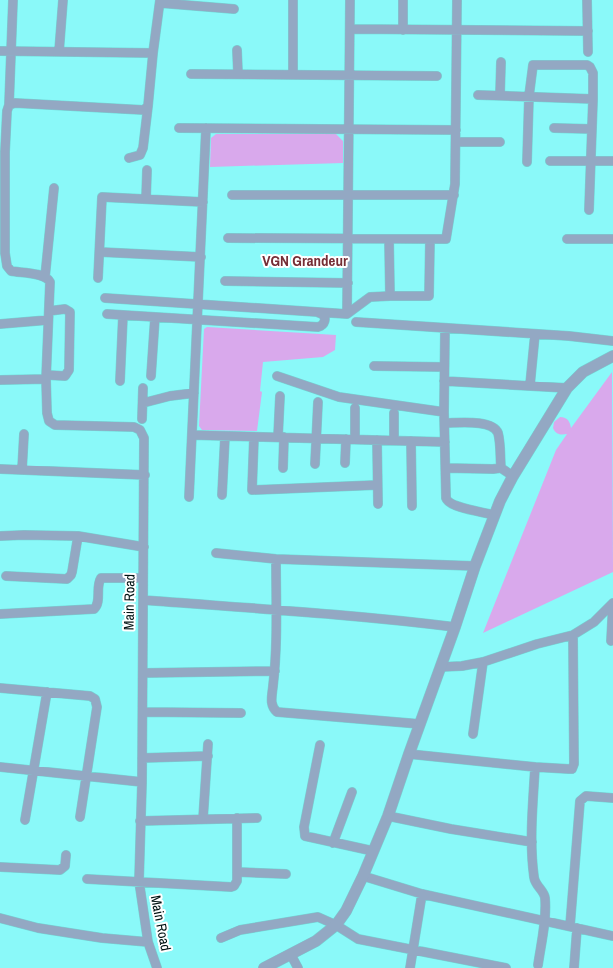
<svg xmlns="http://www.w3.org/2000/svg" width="613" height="968" font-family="'Archivo Narrow',sans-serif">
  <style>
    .green { fill: #d9a9ec }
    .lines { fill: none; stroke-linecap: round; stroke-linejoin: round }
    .minor-casing { stroke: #74d4d4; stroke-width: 10 }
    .tertiary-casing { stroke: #74d4d4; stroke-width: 12 }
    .minor { stroke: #93a8c3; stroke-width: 9 }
    .tertiary { stroke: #93a8c3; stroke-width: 11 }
    .labels { text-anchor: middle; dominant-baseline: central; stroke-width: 4; stroke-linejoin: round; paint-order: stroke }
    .street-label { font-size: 14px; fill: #001313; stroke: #fff }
    .neighbourhood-label { font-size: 15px; font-weight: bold; fill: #752e36; stroke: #fff }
  </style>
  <rect width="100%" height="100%" fill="#8af9f9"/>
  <path class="green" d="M216,134h120l7,7v22l-133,4 1,-29z
    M207,327l129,8 -1,15 -12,7 -60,5 -3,29 2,1 -5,39 -55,-1 -3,-4 5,-97z
    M612,372l1,200 -130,61 73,-183 11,-16c-6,1 -11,1 -14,-6l1,-6 6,-5c8,0 10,5 11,11z"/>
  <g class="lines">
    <g class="minor-casing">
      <path id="minor" d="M403,0v30
        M587,0l1,52
        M160,3l74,6
        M350,29l238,2
        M237,50l1,24
        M0,51l153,2
        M59,52l4,-52
        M191,74l246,2
        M293,75v-75
        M478,95l115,4
        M500,95l1,-33
        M9,105l4,-105
        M179,128l277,2
        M554,128l38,1
        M456,142h44
        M129,158l11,-3 3,-7 5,-42
        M550,161h63
        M527,162l2,-66 4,-31h54l3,2 3,6v26l-4,111
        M232,195h222
        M146,199l1,-29
        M228,238l218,1 9,-55 2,-184
        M389,239l1,57
        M567,239h46
        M100,252l101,5
        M45,277l9,-89
        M98,278l4,-81 101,5
        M225,281l123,2
        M105,298l242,16 23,-17 20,-1h39l1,-57
        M107,314l211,13c7,-2 9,-9 4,-13l-5,-2
        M347,314l3,-314
        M356,322l213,14 44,5
        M0,324l48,-4
        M445,328l-1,84 2,86c3,10 38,14 48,17
        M374,366l70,1
        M47,375l18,1 4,-6 1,-58 -5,-3 -16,2
        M151,376l4,-59
        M277,376l62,21 105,15
        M0,380l46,-1
        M120,381l3,-66
        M444,381l123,7
        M530,385l5,-51
        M143,403l27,-7 24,-3
        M142,419l1,-31
        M445,423c13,0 47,-4 53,10 3,11 2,24 3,35l12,8
        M192,435l253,7
        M254,437l-2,53 125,-5
        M278,437l2,-41
        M355,439v-31
        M377,440l1,64
        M394,440v-27
        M411,441l1,65
        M345,463l1,-24
        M315,464l3,-62
        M283,468l1,-31
        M446,468l47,1 8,-1
        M0,469l145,6
        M22,470l2,-36
        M222,495l3,-59
        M189,497l17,-369
        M0,536l24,-1 54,1 66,11
        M216,553l60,6 199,7
        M276,559c0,42 2,85 -3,127 -1,10 -4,19 4,26l143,12
        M6,576l61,3 4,-4 1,-3 6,-36
        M143,600c104,8 208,14 312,27
        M0,614l94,-5c8,-7 1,-22 7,-31h42
        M611,641l2,-38
        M440,667l22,-1 21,-4 54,-18 36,-9 21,-13 19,-19
        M143,673l132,-2
        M0,688l90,8 5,3 2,8 -17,110
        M143,712l98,1
        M473,734l10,-72
        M320,745l-16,82 1,9 68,15
        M409,754l126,13c-2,36 -6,74 -1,110 1,9 10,13 11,21 2,22 -4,46 -7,67
        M142,758l66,-2
        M0,767l142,15
        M535,767l34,2h3l2,-5 -1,-129
        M388,816l63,13 81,13
        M203,819l5,-75
        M25,820l22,-128
        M140,821l117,-3
        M333,843l19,-51
        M0,867l60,3 5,-4 1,-11
        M237,872l49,2
        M363,876l59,18 191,42
        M87,879l144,8 3,-1 3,-5v-63
        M0,918l38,10 64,10 46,4
        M570,926l10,-125 6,-5 27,2
        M221,938l19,-8 78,-13 18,8 22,14 148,29
        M291,955l7,13
        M157,968l-9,-26 -9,-61 3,-99 2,-344 -4,-8 -6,-3 -79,-2 -6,-4 -2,-8 -1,-34 4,-97c-5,-10 -29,-9 -39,-11l-4,-5 -2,-13v-101l2,-41 2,-6 6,-2 129,7 4,-4 5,-53 7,-53
        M410,968l12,-74
        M574,968l3,-40"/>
    </g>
    <g class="tertiary-casing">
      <path id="tertiary" d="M264,968l52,-27 20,-16 10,-14 17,-35 25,-60 21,-62 46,-127 20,-61 25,-65 13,-25 54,-88 16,-16 30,-16"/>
    </g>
    <use href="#minor" class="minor"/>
    <use href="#tertiary" class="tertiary"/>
  </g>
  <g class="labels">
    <g class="street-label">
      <text transform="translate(129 602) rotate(-89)">Main Road</text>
      <text transform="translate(161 923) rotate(79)">Main Road</text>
    </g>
    <g class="neighbourhood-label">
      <text x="305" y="260">VGN Grandeur</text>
    </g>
  </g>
</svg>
